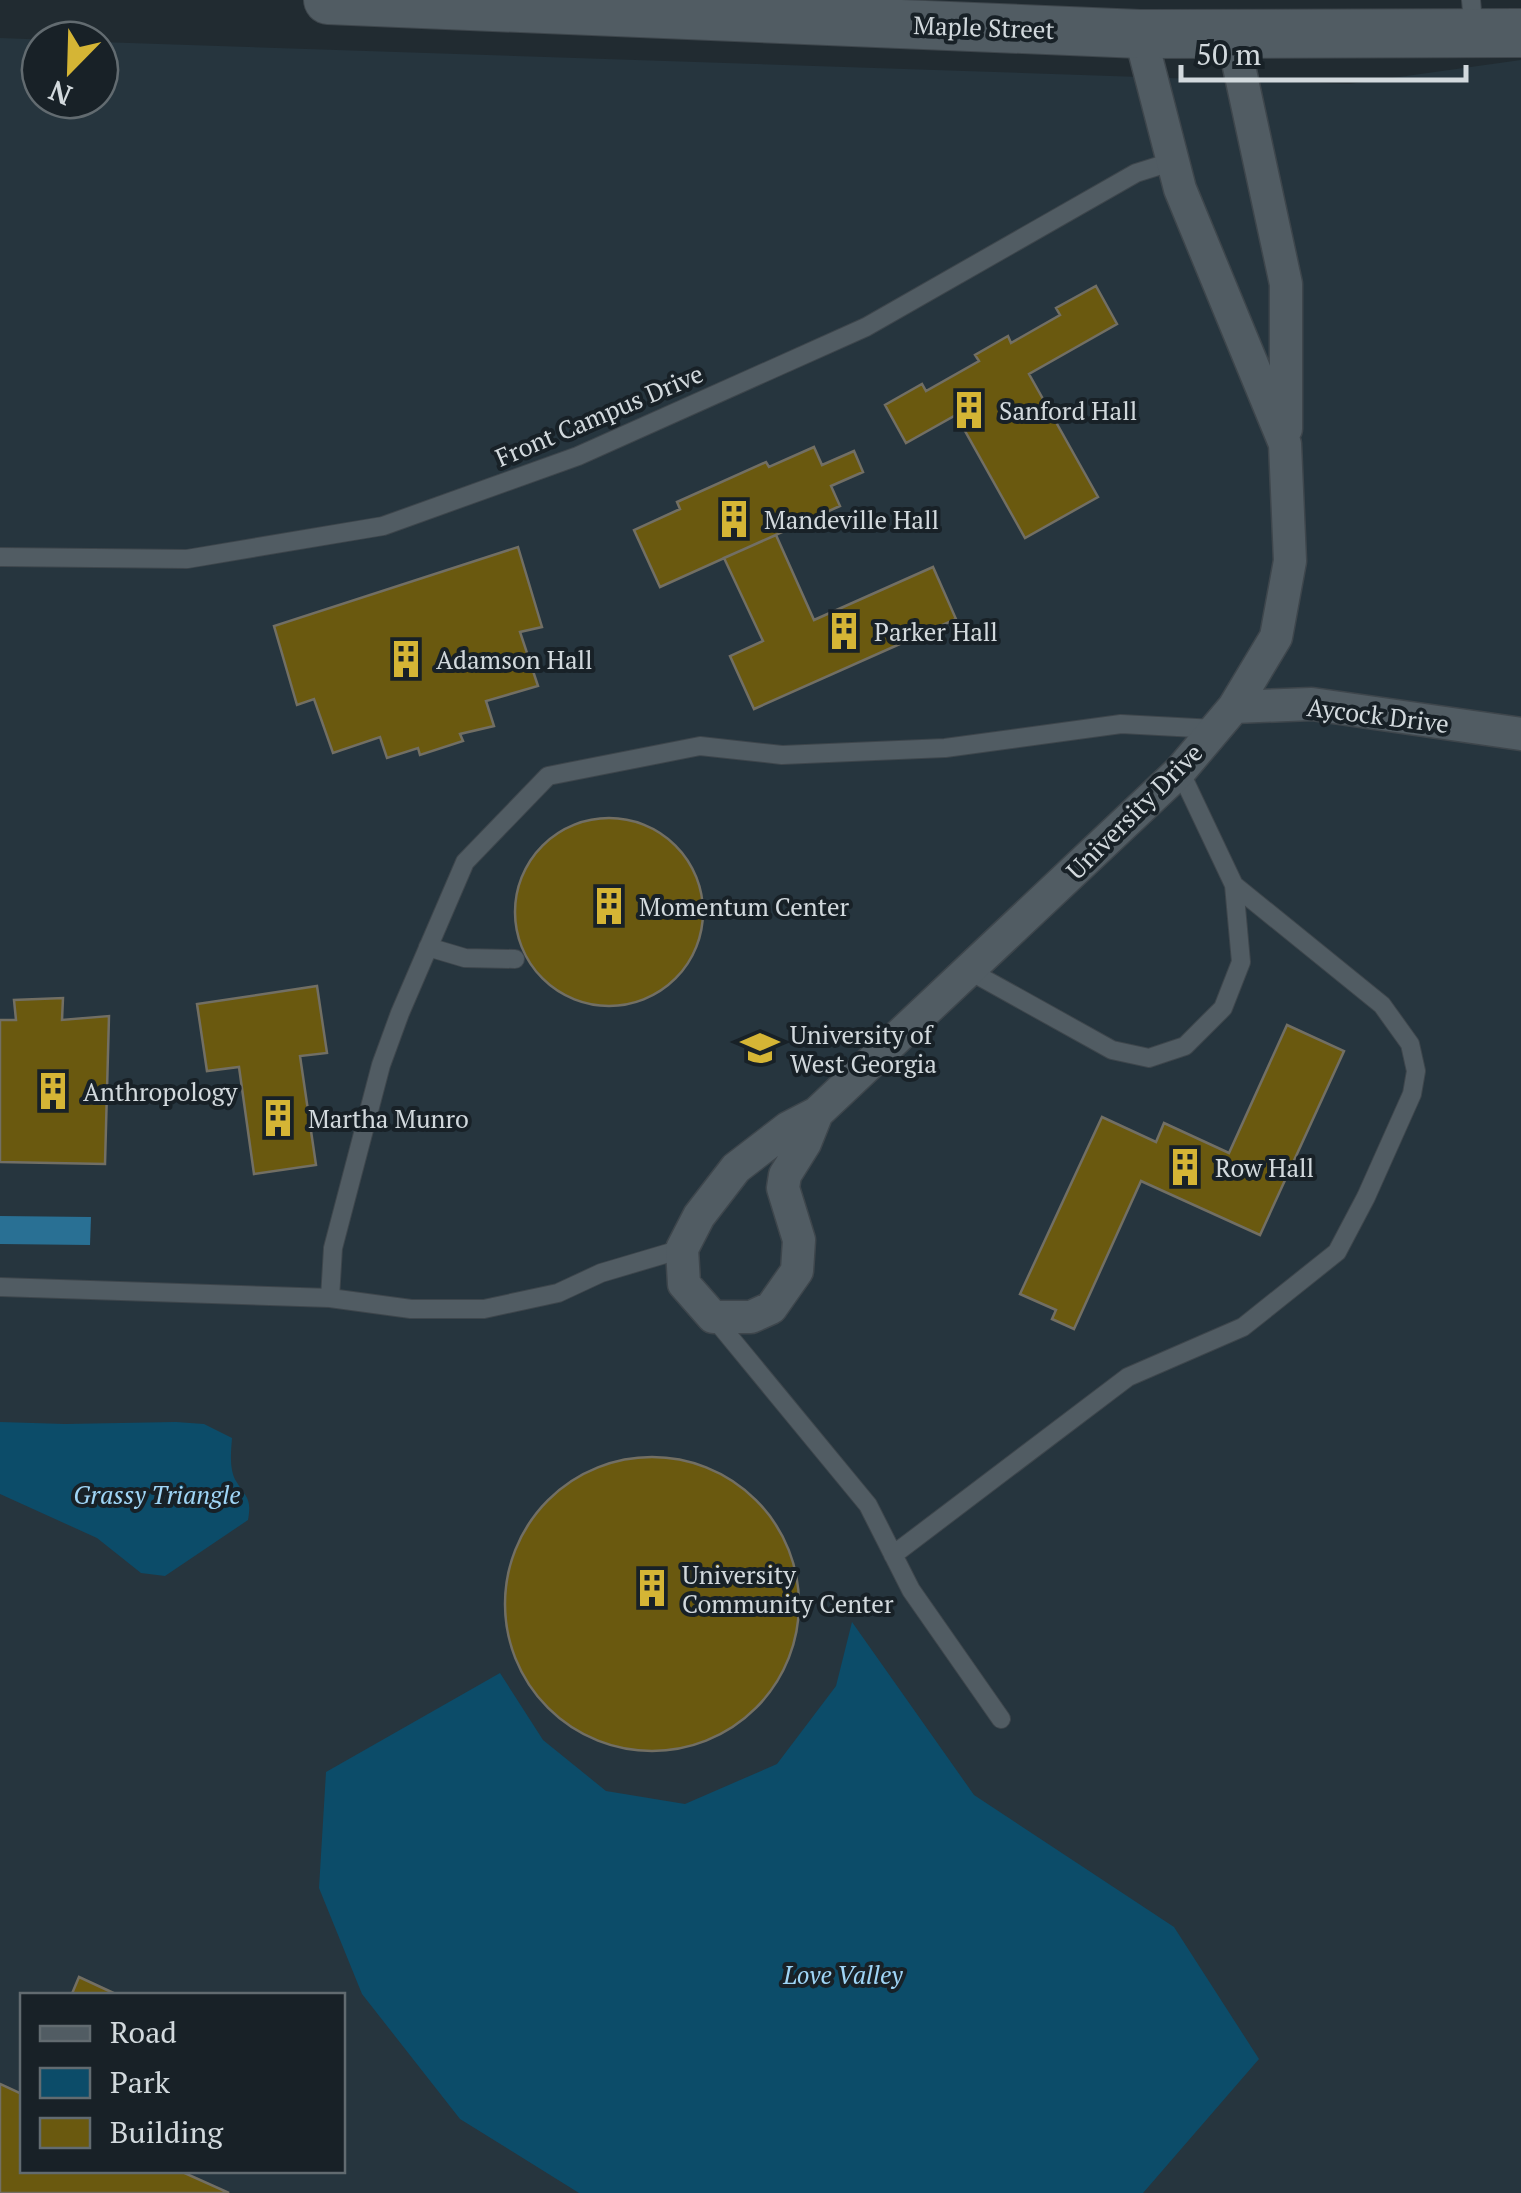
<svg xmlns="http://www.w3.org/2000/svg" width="1521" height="2193" font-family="'PT Serif',serif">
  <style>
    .built { fill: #26353e; fill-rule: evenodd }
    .green { fill: #0c4c69 }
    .water { fill: #297094 }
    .building { fill: #6a590f; stroke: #726f64; stroke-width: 2.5 }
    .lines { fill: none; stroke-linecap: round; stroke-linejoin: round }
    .lane-casing { stroke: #3e464c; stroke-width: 20 }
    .street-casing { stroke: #3e464c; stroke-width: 35 }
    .secondary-casing { stroke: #3e464c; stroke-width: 50 }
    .lane { stroke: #515c63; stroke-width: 18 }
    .street { stroke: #515c63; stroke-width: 32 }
    .secondary { stroke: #515c63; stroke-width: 48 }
    .labels { text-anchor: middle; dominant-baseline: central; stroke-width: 8; stroke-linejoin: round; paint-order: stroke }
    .street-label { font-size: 25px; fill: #d2d9dd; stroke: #182127 }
    .poi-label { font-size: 25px; fill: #d2d9dd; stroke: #182127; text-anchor: start }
    .park-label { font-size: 25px; font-style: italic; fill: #9fd5f6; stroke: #182127 }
  </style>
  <rect width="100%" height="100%" fill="#212b31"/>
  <path class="built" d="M0,38l53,2h-13v60h60v-58l1249,42 172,-24v2133h-1521zM22,1996h320v174h-320z"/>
  <path class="green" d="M0,1422l65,2 111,-2 28,2 28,14c-1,14 -3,31 4,43 10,17 16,16 12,39l-83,56 -24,-3 -44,-35 -97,-44z
    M852,1622l122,173 200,132 85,132 -116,134h-564l-119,-74 -98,-125 -43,-106 7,-116 174,-99 43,67 63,51 79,13 92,-40 59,-78z"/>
  <path class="water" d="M0,1216l91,1 -1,28 -90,-1z"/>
  <path class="building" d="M1096,286l21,38 -88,50 69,123 -73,41 -69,-123 -50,28 -21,-38 37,-21 4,7 53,-30 -4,-6 33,-19 3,7 49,-28 -4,-7z
    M814,447l8,18 32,-14 9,21 -32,14 9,20 -180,81 -26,-57 46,-21 -3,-7 89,-40 3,5z
    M776,535l38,85 119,-53 23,52 -202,90 -24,-53 33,-15 -39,-83z
    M518,547l24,80 -22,5 18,54 -52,15 8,25 -34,8 3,7 -43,14 -2,-7 -31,10 -7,-21 -47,16 -19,-54 -17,6 -23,-79z
    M515 912a94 94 0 1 1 188 0a94 94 0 1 1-188 0Z
    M317,986l10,67 -27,3 16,109 -62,9 -15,-107 -32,4 -10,-67z
    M63,998l-1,22 47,-4 -4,148 -105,-2v-142h16l-2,-20z
    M1287,1025l57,26 -84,184 -119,-54 -67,148 -22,-10 4,-9 -36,-16 82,-177 54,25 8,-19 65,30z
    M505 1604a147 147 0 1 1 294 0a147 147 0 1 1-294 0Z
    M79,1977l41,19h-49z
    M0,2084l22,10v76h156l51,23h-229z"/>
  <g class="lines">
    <g class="lane-casing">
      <path id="lane" d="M1471,0l3,33
        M0,557l187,2 196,-33 195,-70 288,-129 270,-154 35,-11
        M428,947l37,11 50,1
        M968,970l144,80 37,8 36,-12 38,-38 18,-46 -7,-77 -54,-114
        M682,1249l-81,24 -43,20 -74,16h-73l-81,-11 3,-50 48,-183 19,-52 65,-151 83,-86 152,-30 82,9 163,-7 176,-24 94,5
        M0,1287l330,11
        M714,1318l154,187 43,85 90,129
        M893,1555l235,-178 115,-50 94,-75 29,-55 46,-103 4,-23 -6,-27 -28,-39 -148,-120"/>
    </g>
    <g class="street-casing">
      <path id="street" d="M1232,34l54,250v145
        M1234,707l78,-3 209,30
        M817,1113l-12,30 -20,32 -2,13 16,52 -2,31 -26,37 -20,9h-38l-29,-33 -2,-35 17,-33 37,-48 52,-40 29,-15 363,-342 54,-64 42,-70 14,-76 -5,-117 -105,-255 -40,-155"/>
    </g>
    <g class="secondary-casing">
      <path id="secondary" d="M328,0l812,34 381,-1"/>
    </g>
    <use href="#lane" class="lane"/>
    <use href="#street" class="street"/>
    <use href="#secondary" class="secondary"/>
  </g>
  <defs>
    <g id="building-bare" transform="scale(3)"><path d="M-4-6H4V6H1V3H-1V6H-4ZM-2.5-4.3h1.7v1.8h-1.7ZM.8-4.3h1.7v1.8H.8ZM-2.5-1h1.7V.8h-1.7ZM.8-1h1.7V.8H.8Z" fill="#d5b535" stroke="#182127" stroke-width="2.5" paint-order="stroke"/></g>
    <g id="university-bare" transform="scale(3)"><path d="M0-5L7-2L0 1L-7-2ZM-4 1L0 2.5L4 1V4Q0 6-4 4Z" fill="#d5b535" stroke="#182127" stroke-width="2.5" paint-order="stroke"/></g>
  </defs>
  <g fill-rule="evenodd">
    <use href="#building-bare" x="969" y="410"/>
    <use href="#building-bare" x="734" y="519"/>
    <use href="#building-bare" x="844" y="631"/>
    <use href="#building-bare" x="406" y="659"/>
    <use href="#building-bare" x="609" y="906"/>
    <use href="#university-bare" x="760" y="1048"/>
    <use href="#building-bare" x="53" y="1091"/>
    <use href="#building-bare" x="278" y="1118"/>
    <use href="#building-bare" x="1185" y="1167"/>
    <use href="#building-bare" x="652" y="1588"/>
  </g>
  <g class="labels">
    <g class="street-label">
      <text transform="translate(984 27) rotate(2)">Maple Street</text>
      <text transform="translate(599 415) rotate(-23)">Front Campus Drive</text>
      <text transform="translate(1378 715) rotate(7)">Aycock Drive</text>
      <text transform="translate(1134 811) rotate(-45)">University Drive</text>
    </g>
    <g class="poi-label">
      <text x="999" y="410">Sanford Hall</text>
      <text x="764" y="519">Mandeville Hall</text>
      <text x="874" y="631">Parker Hall</text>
      <text x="436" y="659">Adamson Hall</text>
      <text x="639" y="906">Momentum Center</text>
      <text x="790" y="1034">University of<tspan x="790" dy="29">West Georgia</tspan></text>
      <text x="83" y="1091">Anthropology</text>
      <text x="308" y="1118">Martha Munro</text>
      <text x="1215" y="1167">Row Hall</text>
      <text x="682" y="1574">University<tspan x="682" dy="29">Community Center</tspan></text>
    </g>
    <g class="park-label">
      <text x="157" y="1494">Grassy Triangle</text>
      <text x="843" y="1974">Love Valley</text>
    </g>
  </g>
  <rect x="20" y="1993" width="325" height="180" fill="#182127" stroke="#626b70" stroke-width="2.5"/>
  <rect x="40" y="2026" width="50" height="15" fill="#515c63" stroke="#626b70" stroke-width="2.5"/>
  <text x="110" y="2043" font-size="30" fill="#d2d9dd">Road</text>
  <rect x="40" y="2068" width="50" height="30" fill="#0c4c69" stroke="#626b70" stroke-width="2.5"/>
  <text x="110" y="2093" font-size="30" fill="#d2d9dd">Park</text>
  <rect x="40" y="2118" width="50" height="30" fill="#6a590f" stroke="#626b70" stroke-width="2.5"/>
  <text x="110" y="2143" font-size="30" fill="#d2d9dd">Building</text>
  <g transform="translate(70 70) rotate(203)"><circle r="48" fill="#182127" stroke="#626b70" stroke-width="2.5"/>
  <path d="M0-8L18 38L0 25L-18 38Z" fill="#d5b535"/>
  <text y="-15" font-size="28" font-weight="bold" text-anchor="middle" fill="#d2d9dd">N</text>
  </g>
  <path d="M1181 65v15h285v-15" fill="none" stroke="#d2d9dd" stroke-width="5"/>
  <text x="1196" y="65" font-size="30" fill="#d2d9dd" stroke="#182127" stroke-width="8" paint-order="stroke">50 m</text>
</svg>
